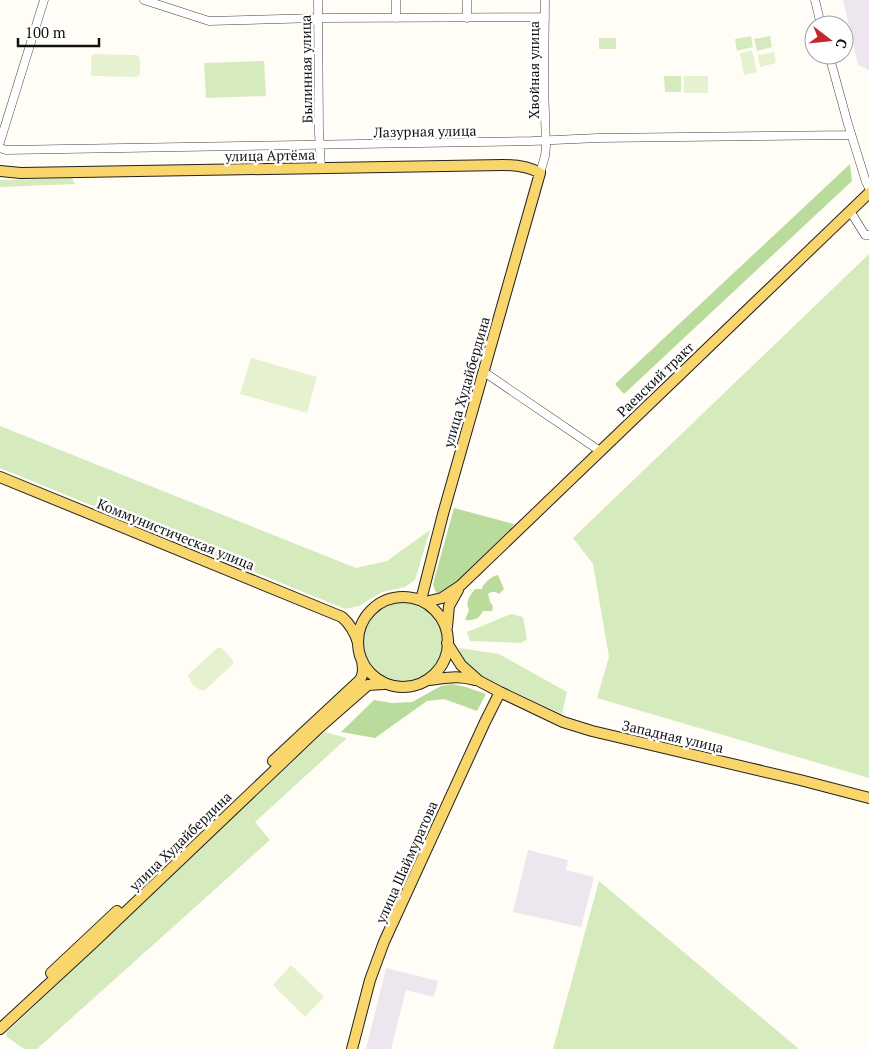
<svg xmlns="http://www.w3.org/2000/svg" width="869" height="1049" font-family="'PT Serif',serif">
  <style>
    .industrial { fill: #eee6ef }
    .green { fill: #d5ebbd }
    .forest { fill: #b9dc9c }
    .pitch { fill: #e6f2cf }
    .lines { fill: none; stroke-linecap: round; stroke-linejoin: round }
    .minor-casing { stroke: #444; stroke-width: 9 }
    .major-casing { stroke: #222; stroke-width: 12 }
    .minor { stroke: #fff; stroke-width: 8 }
    .major { stroke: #f9d66b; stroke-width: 10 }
    .labels { text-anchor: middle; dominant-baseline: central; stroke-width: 5; stroke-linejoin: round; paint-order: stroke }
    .street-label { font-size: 14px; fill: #111; stroke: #fff }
  </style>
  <rect width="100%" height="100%" fill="#fffdf5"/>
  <path class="industrial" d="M843,0h26v70l-11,-5z
    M528,850l40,10 -2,10 28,7 -13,50 -68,-15z
    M386,968l52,13 -4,16 -28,-7 -15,59h-25z"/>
  <path class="green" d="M751,36l2,11 -16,4 -2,-12z
    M770,36l2,11 -15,4 -3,-12z
    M599,38h17v11h-17z
    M264,61l2,35 -60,2 -2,-35z
    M681,76v16h-16l-1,-16z
    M72,178l3,6 -75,3v-7z
    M869,254v524l-272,-80 12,-41 -16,-93 -20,-26z
    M0,426l356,142 31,-7 43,-31 -15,50 -10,7 -23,5 -23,14 -14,3 -345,-141z
    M363 642a40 40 0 1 1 80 0a40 40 0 1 1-80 0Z
    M511,614l12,3 4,22 -6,4 -51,-2 -3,-9z
    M459,648l40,6 68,38 -5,22 -86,-40 -14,-15z
    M324,732l23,6 -92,84 15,18 -233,209h-13l-17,-12 -1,-4z
    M599,881l200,168h-246z"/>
  <path class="forest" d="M850,164l2,17 -228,213 -9,-10z
    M454,508l60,16 -6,9 -51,52 -18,9 -4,-3 -2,-7z
    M498,575l6,14 -5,5c-4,-3 -7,-3 -11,0l2,8 3,4 -1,5h-9c-4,8 -9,10 -18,9l4,-10c-4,-8 1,-15 6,-21h8l-1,-2c5,-6 9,-11 16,-12z
    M452,684l14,3 20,7 -9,17 -33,-12 -17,2 -52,37 -34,-6 33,-32 18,3 20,-1 29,-16z"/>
  <path class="pitch" d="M752,50l5,22 -13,3 -4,-22z
    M774,52l2,11 -16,4 -2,-12z
    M94,54l43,1 3,3v15l-1,3 -3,1 -44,-1 -1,-2v-17z
    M684,76h24v17h-24z
    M251,358l66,19 -10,36 -67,-19z
    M217,648h5l11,12v4l-29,27c-7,-1 -15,-9 -16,-16z
    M291,965l33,32 -19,20 -32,-32z"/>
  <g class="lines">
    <g class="minor-casing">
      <path id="minor" d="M144,0l65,21 109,-3 227,-1
        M318,0l1,133 2,34
        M396,0v18
        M815,0l6,25
        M467,18v-18
        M829,55l19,69 18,58 3,6
        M0,142l44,-142
        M0,148l6,2 526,-9 66,-3 253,-3
        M540,173l5,-17 1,-10 -2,-62 1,-84
        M850,211l15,24h4
        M484,372l116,79"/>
    </g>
    <g class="major-casing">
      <path id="major" d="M0,171l21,2 482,-8c13,0 25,1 37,8l-97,341 -22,86
        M0,477l342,140c9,8 13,15 16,26
        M358 642a45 45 0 1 1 90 0a45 45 0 1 1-90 0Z
        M425,602l17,-4 18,-12 409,-393
        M447,627l2,-21 9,-16
        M447,643l14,22 18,16 21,11 63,30 29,9 208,49 69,18
        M428,680c18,-2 30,-5 47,0
        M273,761l87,-81c4,-6 3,-12 2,-20
        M51,973l66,-62
        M0,1029l92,-85 228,-217 48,-42 16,-1
        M352,1049l18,-69 14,-38 101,-220 15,-30"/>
    </g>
    <use href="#minor" class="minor"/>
    <use href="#major" class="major"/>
  </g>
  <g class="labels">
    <g class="street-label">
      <text transform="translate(306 69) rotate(-91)">Былинная улица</text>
      <text transform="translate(533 70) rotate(-90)">Хвойная улица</text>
      <text transform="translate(425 131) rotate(-1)">Лазурная улица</text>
      <text transform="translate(270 155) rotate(-1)">улица Артёма</text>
      <text transform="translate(655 379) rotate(-44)">Раевский тракт</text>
      <text transform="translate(466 382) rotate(-74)">улица Худайбердина</text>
      <text transform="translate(176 534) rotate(22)">Коммунистическая улица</text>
      <text transform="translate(673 736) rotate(13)">Западная улица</text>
      <text transform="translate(180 841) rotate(-44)">улица Худайбердина</text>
      <text transform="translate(406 862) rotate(-66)">улица Шаймуратова</text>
    </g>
  </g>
  <g transform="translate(829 40) rotate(106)"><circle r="24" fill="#ffffff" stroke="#a0a0a0"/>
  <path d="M0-4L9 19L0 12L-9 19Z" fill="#c4262e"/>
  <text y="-8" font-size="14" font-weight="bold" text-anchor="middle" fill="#111111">С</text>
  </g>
  <path d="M18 38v8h81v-8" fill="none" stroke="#111111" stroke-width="2.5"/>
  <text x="25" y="38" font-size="15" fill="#111111" stroke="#ffffff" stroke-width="4" paint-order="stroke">100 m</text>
</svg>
